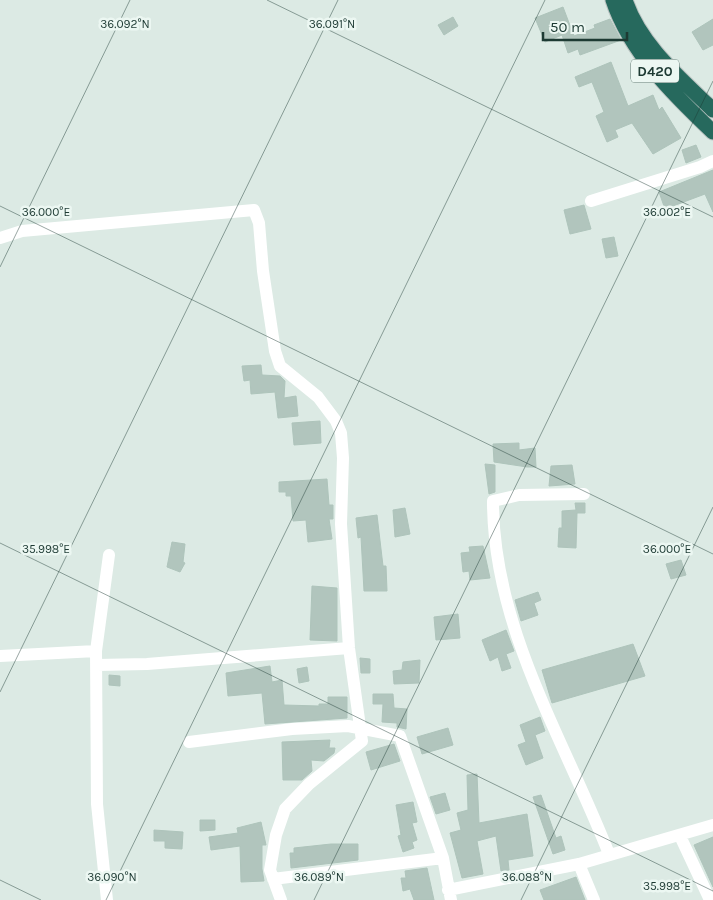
<svg xmlns="http://www.w3.org/2000/svg" width="713" height="900" font-family="Karla,sans-serif">
  <style>
    .building { fill: #b1c5bd; stroke: #aec4bb }
    .lines { fill: none; stroke-linecap: round; stroke-linejoin: round }
    .highway-casing { stroke: #bbc4c2; stroke-width: 17 }
    .minor { stroke: #fff; stroke-width: 12 }
    .highway { stroke: #26695d; stroke-width: 15 }
    .ticks { fill: none; stroke: #1d3a33; stroke-width: 1; stroke-opacity: 0.45 }
    .labels { text-anchor: middle; dominant-baseline: central; stroke-width: 5; stroke-linejoin: round; paint-order: stroke }
    .shield { fill: #ecf7f2; stroke: #5b736c; stroke-width: 1 }
    .shield-label { font-size: 14px; font-weight: bold; fill: #1d3a33 }
    .ticks-label { font-size: 12px; text-anchor: middle; fill: #1d3a33; stroke: #ecf7f2; stroke-width: 5; stroke-linejoin: round; paint-order: stroke }
  </style>
  <rect width="100%" height="100%" fill="#dceae4"/>
  <path class="building" d="M563,7l11,29 21,-8 -1,-3 16,-6 11,21 -41,15 -2,-6 -10,4 -6,-18 -17,7 -10,-24z
    M453,17l5,9 -14,9 -6,-10z
    M713,19v26l-10,5 -11,-18z
    M611,62l17,44 25,-11 6,15 3,-3 19,31 -28,16 -21,-31 -17,7 3,7 -11,5 -11,-26 8,-4 -12,-30 -13,5 -4,-10z
    M696,145l5,12 -15,6 -4,-13z
    M713,170v42l-8,-18 -40,15 -6,-17z
    M584,205l7,24 -21,5 -6,-24z
    M614,237l4,19 -12,2 -4,-19z
    M261,365l1,10 18,1 5,5 -1,17 12,-2 2,20 -20,2 -3,-26 -24,2 -1,-14 -6,1 -2,-15z
    M320,421l1,22 -27,2 -2,-22z
    M519,443v7l16,-2 1,19h-9l-33,-5 -1,-18z
    M485,464l10,1v27l-6,2z
    M572,465l3,19 -26,2 2,-20z
    M327,479l2,26h4v14h-4l3,20 -24,3 -2,-22 -13,1 -2,-25h-5v-4h-7v-10z
    M575,503h10v10h-8l-1,35 -18,-1 1,-19h3v-17l14,-1z
    M405,508l5,26 -15,3 -2,-27z
    M377,515l6,51h3l1,25h-23l-3,-54 -3,1 -2,-20z
    M172,542l13,2 -2,18 2,1 -5,9 -13,-5z
    M483,546l7,32 -20,2 -1,-9 -6,1 -2,-19 9,-1 -1,-5z
    M681,560l5,15 -15,4 -5,-15z
    M312,586l25,2v53l-27,-1z
    M538,592l3,8 -7,3 4,12 -17,6 -6,-21z
    M458,614l2,24 -24,2 -2,-23z
    M506,630l8,21 -8,3 5,14 -9,3 -4,-14 -8,4 -8,-21z
    M633,644l12,32 -93,27 -10,-33z
    M360,658l10,1v14h-9z
    M420,660l-1,23 -25,1 -1,-13 9,-1 1,-8z
    M270,666l2,16 10,-2 2,25 35,1v-2h9v-7h19v21l-82,6 -3,-31 -34,3 -2,-23z
    M307,667l2,14 -10,2 -2,-14z
    M109,675l11,1v10l-11,-1z
    M373,694h20l1,14 13,1 -1,20 -9,-2v-4l-15,-1 1,-18h-10z
    M540,717l5,14 -10,4 8,23 -17,7 -8,-20 8,-3 -6,-17z
    M448,728l5,17 -31,9 -5,-17z
    M330,740l-1,8h6l-1,5 -10,8 -13,-1 1,11 -10,9h-19l-1,-38z
    M394,744l6,17 -29,9 -5,-18z
    M477,774l2,49 48,-9 6,42 -25,4 1,10 -8,1 -5,-35 -19,5 6,33 -21,4 -12,-45 11,-3 -4,-17 11,-3 -1,-35z
    M445,793l5,17 -14,4 -6,-17z
    M541,795l15,43 5,-2 4,14 -12,4 -20,-57z
    M413,802l4,20 -5,1 5,17 -5,2 2,6 -11,4 -5,-16 3,-1 -5,-30z
    M200,820h15v10l-15,1z
    M261,822l5,23h-4v24l2,12 -23,1 -1,-36 -29,4 -2,-13 29,-4 -1,-5z
    M154,830l29,2 -1,17 -17,-1v-7h-11z
    M713,837v50l-19,-42z
    M331,844h27v16l-67,8 -1,-15h4v-5z
    M427,868l7,32h-20l-4,-11 -7,2 -2,-13h5l-1,-7z
    M576,877l9,23h-41l-4,-10z"/>
  <g class="lines">
    <g class="highway-casing">
      <path id="highway" d="M613,0c17,52 61,95 100,132
        M625,0c15,45 55,78 88,110"/>
    </g>
    <path class="minor" d="M591,201l109,-34 13,-6
      M0,238l22,-7 232,-21 5,13 4,48 12,80 5,15 38,31 18,24 5,12 2,25 -2,66 8,124 13,93 -53,43 -24,25 -9,26 -6,35 11,30
      M584,494l-65,1 -26,6c0,127 71,238 116,353
      M0,656l96,-5
      M97,665l50,-1 202,-16
      M189,742l103,-13 56,-3 52,10 43,122 8,42
      M680,836l30,64
      M579,864l15,36
      M273,879l170,-21
      M448,890l131,-26 134,-39
      M107,900l-10,-96 -1,-153 13,-96"/>
    <use href="#highway" class="highway"/>
  </g>
  <path class="ticks" d="M267,0l446,217M0,206l713,348M0,267l130,-267M0,543l713,348M0,692l338,-692M0,880l41,20M106,900l439,-900M314,900l399,-819M521,900l192,-393"/>
  <g class="labels">
    <rect class="shield" x="631" y="59.5" width="48" height="23" rx="4"/>
    <g class="shield-label">
      <text x="655" y="71">D420</text>
    </g>
  </g>
  <g class="ticks-label">
    <text x="125" y="28">36.092°N</text>
    <text x="332" y="28">36.091°N</text>
    <text x="667" y="216">36.002°E</text>
    <text x="46" y="216">36.000°E</text>
    <text x="667" y="553">36.000°E</text>
    <text x="46" y="553">35.998°E</text>
    <text x="112" y="881">36.090°N</text>
    <text x="319" y="881">36.089°N</text>
    <text x="527" y="881">36.088°N</text>
    <text x="667" y="890">35.998°E</text>
  </g>
  <path d="M543 32v8h84v-8" fill="none" stroke="#1d3a33" stroke-width="2.5"/>
  <text x="550" y="32" font-size="15" fill="#1d3a33" stroke="#ecf7f2" stroke-width="4" paint-order="stroke">50 m</text>
</svg>
